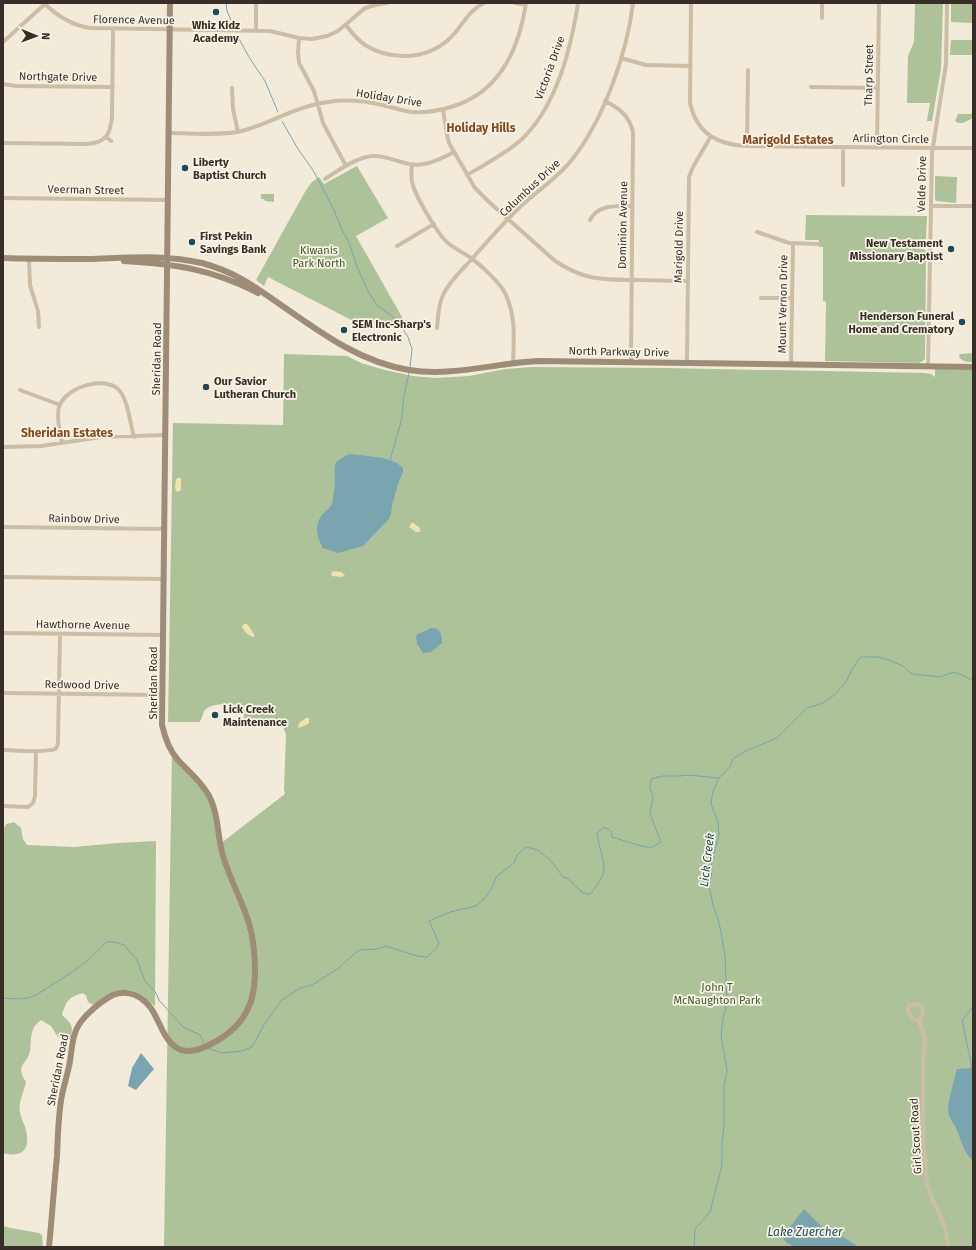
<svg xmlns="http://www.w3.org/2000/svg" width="976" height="1250" font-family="'Fira Sans',sans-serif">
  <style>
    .green { fill: #aec29a }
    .sand { fill: #efe4b0 }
    .water { fill: #79a4b0 }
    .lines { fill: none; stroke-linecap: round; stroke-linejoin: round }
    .stream { stroke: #79a4b0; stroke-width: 1 }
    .street { stroke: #cbbda6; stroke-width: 4 }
    .secondary { stroke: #9e8c77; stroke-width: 6 }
    .poi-dot { fill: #1b4b59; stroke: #faf4e7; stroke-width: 1.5 }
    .labels { text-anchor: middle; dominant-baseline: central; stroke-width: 3.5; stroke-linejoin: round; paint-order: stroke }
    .street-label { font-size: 11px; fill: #372f27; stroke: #faf4e7 }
    .poi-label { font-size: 11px; font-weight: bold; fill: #372f27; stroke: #faf4e7; text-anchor: start }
    .park-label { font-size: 11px; fill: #3e562a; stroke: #faf4e7 }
    .neighbourhood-label { font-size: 12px; font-weight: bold; fill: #88491e; stroke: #faf4e7 }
    .water-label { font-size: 12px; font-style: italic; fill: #1b4b59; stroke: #faf4e7 }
  </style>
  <rect width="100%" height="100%" fill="#f2ebda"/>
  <path class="green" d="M915,3h28l-2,66 -9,52h-5l3,-18h-23l1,-47 6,-14z
    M951,3h22v20l-22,-1z
    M951,40h22v15h-23z
    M973,112v6c-7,3 -11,8 -18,3l3,-7h13z
    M357,166l31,52 -32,18 46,81v10l-39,-1 -95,-49 -4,9 -8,-6 50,-90 6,-8 7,-5 5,7z
    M935,176l22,1 -1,26 -20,-2 -1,-2z
    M261,194h13v8l-9,-1 -1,-2h-3z
    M806,215l121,1 -1,23 -3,3v6l3,3 -1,108 -2,2 -4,2 -94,-2 1,-59 -3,-1v-54h-4v-7h-14z
    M973,353v9c-6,0 -10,0 -14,-5l1,-3z
    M284,354l63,2 14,7 24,7 28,6 22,2 34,-2 36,-7 27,-2 134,1 258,5 7,1 4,3v-10l38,1v879h-809l8,-495 36,41 12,51 65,-50 -1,-5 2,-55 -3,-7 -2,-2 -35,-2 -2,-3 -1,-12c-6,-6 -31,-5 -37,1 -4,3 -3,10 -7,13h-31l5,-299 110,2z
    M14,822l7,6 2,11 4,6 47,2 43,-4 39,-2 -1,165c-5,-3 -8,-7 -12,-10 -20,-14 -32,-1 -48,10l-7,-4 -2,-7 -4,-2c-14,5 -16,8 -20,22 10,9 11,10 9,23l-5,2 -8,-3 -7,-11 -10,-6c-12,9 -9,18 -11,31 -2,14 -16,12 -4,31 -2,10 -8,21 -6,30 1,5 3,10 5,15 6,19 0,32 -22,26v-322l3,-7z
    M3,1226l8,2 28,5 3,2 1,12h-40z"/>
  <path class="sand" d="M178,478h3v12l-3,2 -2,-1 -1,-4 1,-8z
    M412,522l8,6v4h-4l-7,-5z
    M333,571l8,1 4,3 -3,2 -10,-1 -1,-2z
    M244,624h3l7,10v3c-4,0 -10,-6 -12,-10z
    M306,718h3v5l-3,2 -8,3 1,-5z"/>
  <path class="water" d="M350,454l10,1 23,3 14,5 6,5v4l-4,9 -7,24 -1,9 -3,6 -25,26 -25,7 -15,-5c-6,-10 -9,-23 -1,-33 3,-4 8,-6 10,-12 1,-7 3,-15 3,-22 0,-7 -1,-13 1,-19l11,-7z
    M431,628c10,-1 11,7 11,15l-11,9 -8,1 -6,-9 -1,-8 2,-2z
    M141,1053l13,16 -18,21 -8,-4 4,-18z
    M973,1068v93c-10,-9 -12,-22 -17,-33 -4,-7 -8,-12 -8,-20 0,-4 8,-37 9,-39z
    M804,1209l19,19 17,7 19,12h-65l-7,-4 -5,-6z"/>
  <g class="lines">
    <path class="stream" d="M226,3l1,8 7,16
      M238,37l11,20 16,24 13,31
      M282,121l16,28 15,21 20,38 9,22 6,10 10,29 10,22 9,14 20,15 11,17 4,12 -2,19
      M390,460l11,-38 3,-26 5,-23
      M3,998c9,1 22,2 31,-2 5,-2 11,-7 16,-10 20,-12 41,-26 56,-44h9l9,3 13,15 8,21 11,12 3,7 24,27 17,8 4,9
      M207,1048l15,5 20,-2 10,-4 13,-24 17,-23 18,-12 12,-3 27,-17 6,-6 14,-12 18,-1 9,-3 31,10 10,1 9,-8 3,-6 -10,-22 21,-9 26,-6 9,-8 8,-12 3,-9 18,-14 3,-8 9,-8 12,3 14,12 11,15 4,1 15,14 7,3c25,-27 12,-32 8,-62l7,-6 7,4 1,6 26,8 13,3 10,-6 -11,-28 3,-18 -3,-8 1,-9 11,-3h18l8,-1 31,3
      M972,1068l-10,-48 11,-13
      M694,1247l1,-18 15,-17 12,-47v-22l2,-18v-38l3,-17 -6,-34 2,-18 4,-15 -2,-47 -6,-34 -6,-17 -4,-18 3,-15 -1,-8 8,-29 -1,-13 -7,-18 2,-13 6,-13 10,-10 4,-9 11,-7 33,-14 30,-30 16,-5 10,-7 13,-14 6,-12 8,-13h17l12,3 14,6 9,8 28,3 14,-5 19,8"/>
    <path class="street" d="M44,3c13,13 27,22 46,25l180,3 29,7 13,1 15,-3 11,-5 27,-23 10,-3 12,-2
      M515,3l11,2
      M691,3l-1,100c7,31 28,42 57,43l185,2h41
      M822,18v-15
      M346,25c5,7 12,15 19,20 26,16 60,15 83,-5 14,-12 19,-29 36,-37
      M256,31v-28
      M299,38l-1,14 1,11 15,28 9,32 23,43
      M3,42l42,-38
      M621,58l25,7 44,1
      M3,84l13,2 97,1
      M811,87l67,1
      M232,88l1,21 5,23
      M605,101c14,7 24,14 28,31l-2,230
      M443,110l4,24 2,9 26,45 14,14 65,58c28,20 49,20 81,20 18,0 35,1 53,1
      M169,133c23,0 51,3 73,-2 29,-8 55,-25 86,-29 18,-3 37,-1 54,3 10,2 20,6 30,7 13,1 26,-1 39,-5 49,-14 68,-58 75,-104
      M106,137l5,4
      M3,143l83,1c20,-1 24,-9 26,-27l1,-87
      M747,146l1,-76
      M877,148l2,-145
      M412,165c-1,7 -1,14 1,21 4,12 25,49 35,57 7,6 16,10 23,15 11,8 28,24 34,35 11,22 9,46 8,70
      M467,175c19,-11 38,-21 54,-35 35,-33 50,-91 57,-137
      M325,179c14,-9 30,-21 47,-23 10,-1 20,3 29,6 20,7 36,-1 53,-10
      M843,185v-38
      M3,198l165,2
      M931,206h42
      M590,220c8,-16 27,-14 42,-14
      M757,232l32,11 29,1
      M923,245h7
      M397,246l37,-22
      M29,258l1,27 8,26 1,16
      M761,298h31
      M437,328c1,-11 1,-22 6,-33 6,-13 18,-24 28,-35 16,-18 32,-37 49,-53 17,-16 36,-28 50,-45 33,-40 57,-108 63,-159
      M687,363l2,-186 4,-10 18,-31
      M791,364l2,-121
      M928,367l4,-214 14,-89 1,-61
      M20,390l40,15
      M62,443c-2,-11 -6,-25 -3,-36 6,-20 46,-32 60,-17 9,10 11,33 15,47
      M3,447l38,-1 60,-9 65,-2
      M3,527l162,2
      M3,577l161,2
      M3,633l160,2
      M3,693l159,2
      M3,750c10,0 44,3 52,-1 3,-2 3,-5 3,-9l2,-106
      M3,806l25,1 5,-4 2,-7 1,-45
      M919,1021l-6,-2 -5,-7 1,-6 1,-1 8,-1 4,3 1,6 -4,8 6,17 -2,25v51l1,34 3,36 5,15 11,23 3,8 2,17"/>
    <path class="secondary" d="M3,258c28,1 56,1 85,1 38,-1 76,-5 114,4 33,9 52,23 79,42 40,28 79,57 128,65 44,7 86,-7 129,-9l435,6
      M124,261c51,3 88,8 134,32
      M49,1247c3,-30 5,-61 8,-91 1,-20 1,-41 5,-61 2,-10 5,-19 7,-29 3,-12 2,-26 8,-38 6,-12 24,-27 36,-33 7,-3 15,-3 22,0 25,11 22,40 42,53 10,6 22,2 32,-3 46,-22 50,-57 44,-103 -4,-30 -21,-56 -30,-86 -6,-20 -4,-43 -15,-62 -8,-14 -20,-23 -30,-34 -9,-10 -13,-22 -16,-35l8,-722"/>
  </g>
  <g class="poi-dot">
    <circle cx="216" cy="12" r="4"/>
    <circle cx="185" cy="168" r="4"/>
    <circle cx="192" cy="242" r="4"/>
    <circle cx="951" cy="249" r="4"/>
    <circle cx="962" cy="322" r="4"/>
    <circle cx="344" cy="330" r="4"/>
    <circle cx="206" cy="387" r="4"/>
    <circle cx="215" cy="715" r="4"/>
  </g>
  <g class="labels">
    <g class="street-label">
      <text transform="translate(134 20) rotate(1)">Florence Avenue</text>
      <text transform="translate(550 68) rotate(-70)">Victoria Drive</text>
      <text transform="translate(869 75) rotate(-89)">Tharp Street</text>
      <text transform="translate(58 77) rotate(1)">Northgate Drive</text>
      <text transform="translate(389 98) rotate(9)">Holiday Drive</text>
      <text transform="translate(891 139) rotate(1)">Arlington Circle</text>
      <text transform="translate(922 184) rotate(-89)">Velde Drive</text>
      <text transform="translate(530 188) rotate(-43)">Columbus Drive</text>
      <text transform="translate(86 190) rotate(1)">Veerman Street</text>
      <text transform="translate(623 225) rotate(-89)">Dominion Avenue</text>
      <text transform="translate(679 247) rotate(-89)">Marigold Drive</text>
      <text transform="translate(783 304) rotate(-89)">Mount Vernon Drive</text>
      <text transform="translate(619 352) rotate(1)">North Parkway Drive</text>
      <text transform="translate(157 359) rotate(-89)">Sheridan Road</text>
      <text transform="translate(84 519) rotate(1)">Rainbow Drive</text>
      <text transform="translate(83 625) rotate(1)">Hawthorne Avenue</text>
      <text transform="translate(153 683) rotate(-90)">Sheridan Road</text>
      <text transform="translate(82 685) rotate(1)">Redwood Drive</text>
      <text transform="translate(58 1070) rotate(-79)">Sheridan Road</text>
      <text transform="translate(916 1136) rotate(-93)">Girl Scout Road</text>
    </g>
    <g class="poi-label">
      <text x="216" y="25" text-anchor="middle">Whiz Kidz<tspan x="216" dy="13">Academy</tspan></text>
      <text x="193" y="162">Liberty<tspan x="193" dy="13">Baptist Church</tspan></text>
      <text x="200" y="236">First Pekin<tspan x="200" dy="13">Savings Bank</tspan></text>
      <text x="943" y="243" text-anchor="end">New Testament<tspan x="943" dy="13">Missionary Baptist</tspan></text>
      <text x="954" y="316" text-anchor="end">Henderson Funeral<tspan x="954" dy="13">Home and Crematory</tspan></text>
      <text x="352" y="324">SEM Inc-Sharp's<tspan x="352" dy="13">Electronic</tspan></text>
      <text x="214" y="381">Our Savior<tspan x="214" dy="13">Lutheran Church</tspan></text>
      <text x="223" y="709">Lick Creek<tspan x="223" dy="13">Maintenance</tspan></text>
    </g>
    <g class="park-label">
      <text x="319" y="250">Kiwanis<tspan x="319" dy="13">Park North</tspan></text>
      <text x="717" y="987">John T<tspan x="717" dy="13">McNaughton Park</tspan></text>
    </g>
    <g class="neighbourhood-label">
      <text x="481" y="128">Holiday Hills</text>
      <text x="788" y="140">Marigold Estates</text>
      <text x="67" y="433">Sheridan Estates</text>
    </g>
    <g class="water-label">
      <text transform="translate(707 860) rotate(-83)">Lick Creek</text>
      <text x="805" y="1232">Lake Zuercher</text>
    </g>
  </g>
  <rect width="976" height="1250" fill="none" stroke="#372f27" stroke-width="8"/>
  <g transform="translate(36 36) rotate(91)" stroke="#faf4e7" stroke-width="3" paint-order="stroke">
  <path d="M0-3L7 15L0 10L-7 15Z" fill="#372f27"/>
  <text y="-6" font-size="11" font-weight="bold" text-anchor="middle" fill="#372f27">N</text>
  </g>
</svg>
